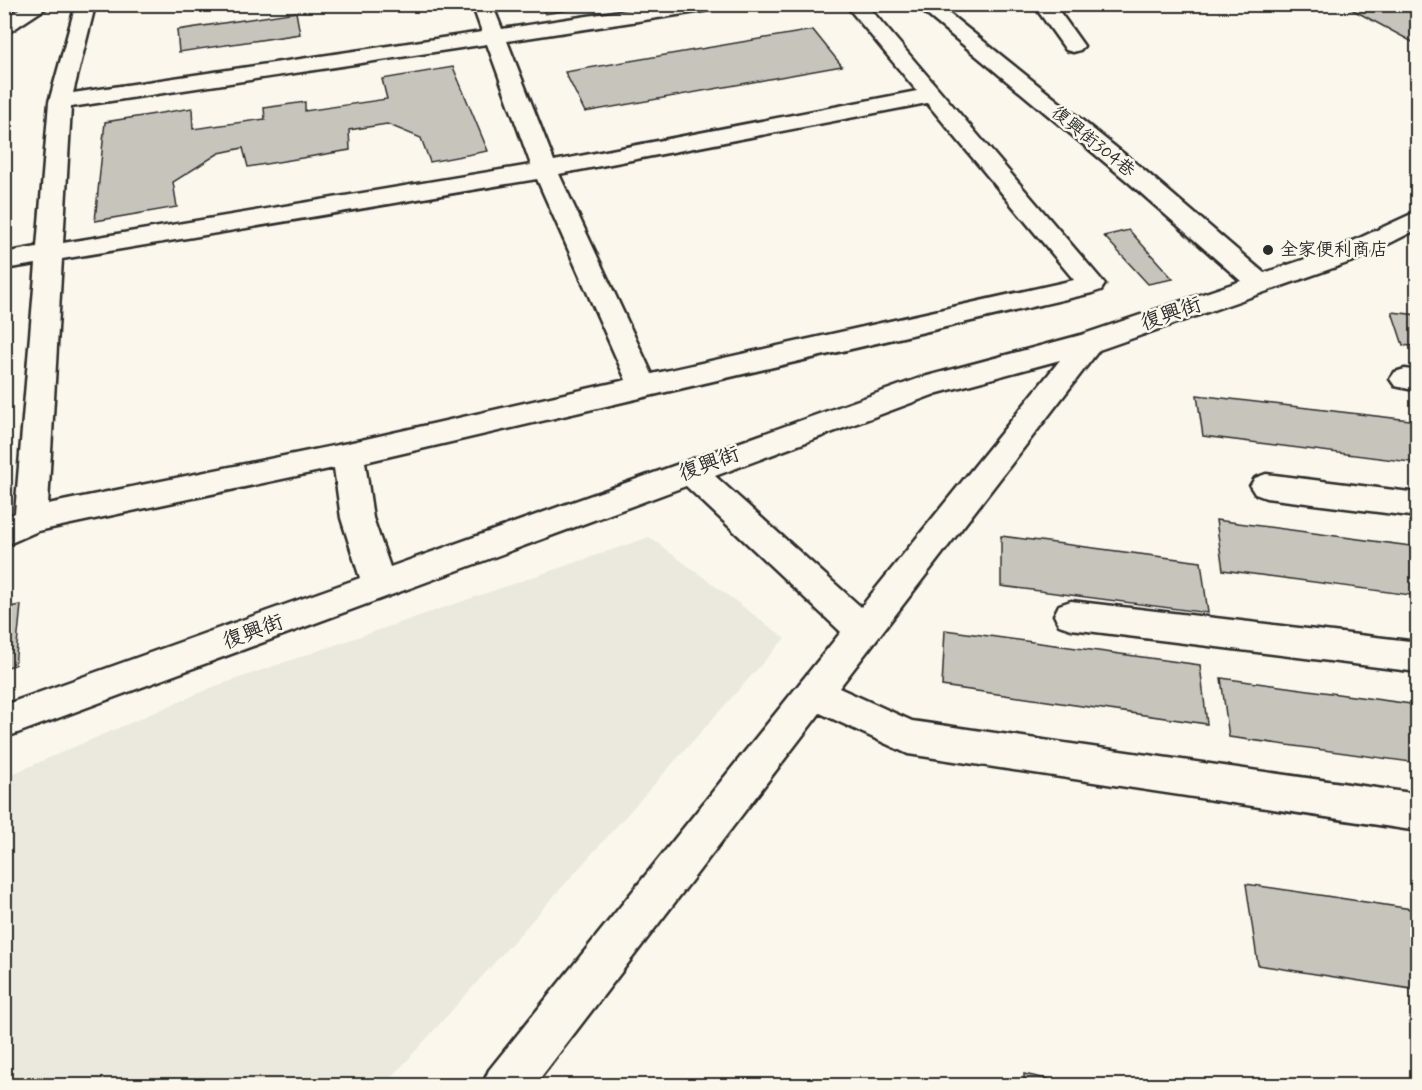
<svg xmlns="http://www.w3.org/2000/svg" width="1422" height="1090" font-family="Mynerve,'LXGW WenKai TC',sans-serif">
  <style>
    .built { fill: #ebe8de }
    .building { fill: #c7c4bc; stroke: #2b2b2b; stroke-width: 1.5 }
    .lines { fill: none; stroke-linecap: round; stroke-linejoin: round }
    .minor-casing { stroke: #2b2b2b; stroke-width: 5 }
    .minor { fill: #fbf7ec; fill-rule: evenodd }
    .poi-dot { fill: #2b2b2b; stroke: #fbf7ec; stroke-width: 2 }
    .labels { text-anchor: middle; dominant-baseline: central; stroke-width: 5; stroke-linejoin: round; paint-order: stroke }
    .far-street-label { font-size: 18px; fill: #2b2b2b; stroke: #fbf7ec }
    .far-poi-label { font-size: 18px; fill: #2b2b2b; stroke: #fbf7ec; text-anchor: start }
    .street-label { font-size: 21px; fill: #2b2b2b; stroke: #fbf7ec }
  </style>
  <rect width="100%" height="100%" fill="#fbf7ec"/>
  <filter id="ink" filterUnits="userSpaceOnUse"><feTurbulence type="fractalNoise" baseFrequency=".0167" numOctaves="2"/><feDisplacementMap in="SourceGraphic" scale="12" xChannelSelector="R" yChannelSelector="G"/><feConvolveMatrix kernelMatrix="1 2 1 2 8 2 1 2 1" color-interpolation-filters="sRGB"/></filter>
  <g filter="url(#ink)">
    <path class="built" d="M649,537l136,101 -400,447h-380v-308l208,-90z"/>
    <path class="building" d="M541,4h63l-59,10z
      M1342,4h76v41z
      M296,12l4,22 -121,18 -2,-22z
      M813,30l29,36 -257,46 -20,-40z
      M453,67l35,84 -58,11 -9,-24 -34,-14 -38,6 1,20 -102,17 -5,-19 -24,5 -46,29 4,25 -82,14 10,-99 87,-14 1,21 72,-10 -1,-11 41,-6v9l82,-12 -5,-20z
      M1129,230l44,49 -25,5 -44,-48z
      M1392,312l26,3v32l-15,-2z
      M1197,395l221,26v42l-215,-27z
      M1216,520l202,27v49l-195,-26z
      M1001,536l200,26 7,51 -207,-27z
      M21,605l-6,60 -11,3v-60z
      M945,630l255,35 7,59 -265,-38z
      M1221,678l197,27v58l-189,-26z
      M1246,884l172,26v80l-160,-25z
      M1024,1074l54,12h-54z"/>
    <g class="lines">
      <g class="minor-casing">
        <path id="minor" d="M27,4h25l-41,27 -7,2v-15z
          M76,4l19,2 -22,87 409,-61 -10,-28h20l10,25 164,-25h54l-3,4 -7,2 -203,31 47,120 363,-70 -72,-87h21l239,280 -4,6 -9,3 -727,169 8,56 17,49 530,-189 161,-43 160,-54 -115,-101 -212,-176h23l207,166 120,103 74,-25 80,-37v18l-62,31 -257,90 -260,338 73,33 506,73v37l-510,-77 -88,-41 -286,373h-52l7,-16 352,-438 -155,-146 -682,252v-33l356,-127 -19,-60 -7,-50 -296,63 -34,15v-28l11,-5 21,-249 -32,5v-16l33,-6 12,-145zM487,44l44,121 -468,78 8,-136zM927,103l147,177 -422,94 -93,-200zM537,179l89,201 -278,63 -300,61 14,-245zM1060,360l-199,247 -146,-131 223,-83z
          M1033,4h21l30,42 -4,4 -7,2 -7,-2z
          M1405,369l13,2v20l-23,-5 -5,-7 5,-7z
          M1266,474l152,19v24l-152,-19 -11,-4 -5,-8 5,-8z
          M1071,601l347,41v30l-347,-43 -12,-4 -5,-10 5,-10z"/>
      </g>
      <use href="#minor" class="minor"/>
    </g>
  </g>
  <circle class="poi-dot" cx="1268" cy="250" r="6"/>
  <g class="labels">
    <g class="far-street-label">
      <text transform="translate(1093 142) rotate(39)">復興街304巷</text>
    </g>
    <g class="far-poi-label">
      <text x="1280" y="250">全家便利商店</text>
    </g>
    <g class="street-label">
      <text transform="translate(1171 314) rotate(-19)">復興街</text>
      <text transform="translate(709 464) rotate(-20)">復興街</text>
      <text transform="translate(253 632) rotate(-20)">復興街</text>
    </g>
  </g>
  <rect width="1422" height="1090" fill="none" stroke="#fbf7ec" stroke-width="24"/>
  <rect x="12" y="12" width="1398" height="1066" fill="none" stroke="#2b2b2b" stroke-width="2" filter="url(#ink)"/>
</svg>
